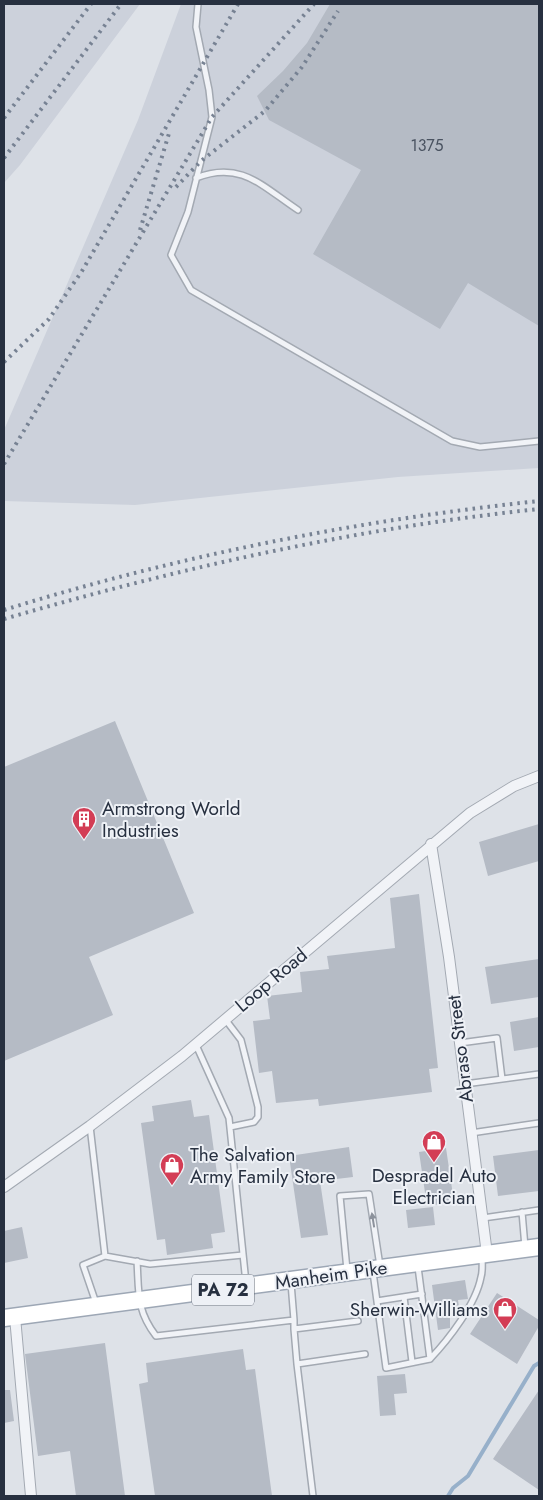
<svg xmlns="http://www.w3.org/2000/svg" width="543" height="1500" font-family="Jost,sans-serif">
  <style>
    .built { fill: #ccd1db }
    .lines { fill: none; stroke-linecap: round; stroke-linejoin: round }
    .stream { stroke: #97b0ca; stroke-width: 4 }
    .building { fill: #b5bbc5 }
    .lane-casing { stroke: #a3a9b2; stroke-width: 8 }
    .street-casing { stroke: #a3a9b2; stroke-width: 12 }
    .primary-casing { stroke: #9da7b5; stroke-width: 19 }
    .lane { stroke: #f1f3f7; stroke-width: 5 }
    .street { stroke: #f1f3f7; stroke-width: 10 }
    .primary { stroke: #fff; stroke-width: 16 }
    .rail { stroke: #778293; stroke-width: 4; stroke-dasharray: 2.5 5; stroke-linecap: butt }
    .oneway { fill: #8c929c }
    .labels { text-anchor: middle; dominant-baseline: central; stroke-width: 4; stroke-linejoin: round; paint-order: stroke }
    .number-label { font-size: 16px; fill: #4a5361 }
    .shield { fill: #eef1f6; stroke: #636a77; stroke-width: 1 }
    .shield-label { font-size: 18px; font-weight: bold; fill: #273040 }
    .poi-label { font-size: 19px; fill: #273040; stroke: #eef1f6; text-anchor: start }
    .street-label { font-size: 19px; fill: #273040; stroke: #eef1f6 }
  </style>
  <rect width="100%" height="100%" fill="#dee2e8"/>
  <path class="built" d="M4,4h136l-120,161 -16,18z
    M181,4h358v464l-141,9 -263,28 -131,-4v-71l134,-310z"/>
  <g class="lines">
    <path class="stream" d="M448,1496l5,-8 15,-12 66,-110 5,-3"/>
  </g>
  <path class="building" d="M330,4h209v322l-71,-43 -28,46 -127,-75 48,-84 -92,-50 -12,-24 26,-25 24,-28z
    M115,721l79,192 -105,44 24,58 -109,46v-294z
    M539,824v37l-51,15 -9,-34z
    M419,894l19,174 -9,1 3,23 -113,14 -1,-7 -42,4 -4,-32 -13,2 -6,-52 17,-2 -3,-23 35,-4 -2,-20 29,-3 -2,-13 68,-8 -5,-50z
    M539,959v38l-48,7 -6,-37z
    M539,1017v30l-25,4 -4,-29z
    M191,1100l3,17 15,-2 16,117 -14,2 2,14 -46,7 -2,-16 -8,1 -16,-117 13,-2 -2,-15z
    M349,1147l4,30 -33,4 8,54 -27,3 -12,-82z
    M446,1148l8,54 -27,4 -8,-54z
    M539,1150v41l-41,5 -5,-40z
    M433,1207l2,18 -27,3 -2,-18z
    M22,1227l6,31 -24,5v-32z
    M465,1280l3,19 -10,1 2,14 -2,2 -8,1v11l-12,2 -6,-45z
    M497,1293l42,27v6l-22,38 -47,-30z
    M105,1343l20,153h-49l-6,-45 -32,5 -13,-102z
    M243,1349l3,21 9,-1 17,127h-117l-16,-112 9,-2 -2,-19z
    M405,1374l2,19 -13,1 2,21 -16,1 -3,-40z
    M4,1390h6l4,31 -10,2z
    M539,1390v100l-46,-31z"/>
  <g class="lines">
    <g class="lane-casing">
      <path id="lane" d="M198,4l-2,23 13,63 3,27 -24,95 -17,43 20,35 261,151 28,6 59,-6
        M196,178c45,-18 67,9 102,32
        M225,1019l16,21 17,67v10l-4,5 -24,5
        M460,1043l37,-5 5,41
        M196,1045l33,73 17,165
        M465,1084l74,-10
        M90,1126l15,130
        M471,1133l68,-10
        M522,1212l3,35
        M483,1218l56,-8
        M137,1261c2,31 -1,49 19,75l138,-16 -3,-37
        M347,1270l-7,-74 29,-2 11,72
        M373,1272l13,96 44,-9 -12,-92
        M404,1297l8,65
        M377,1301l45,-7
        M96,1303l-13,-38 22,-9 45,8 93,-9
        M294,1320v9l64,-8
        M294,1329l3,35 68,-10
        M430,1359c19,-20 46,-55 51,-82 2,-6 1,-14 1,-20
        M297,1364l16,132"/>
    </g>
    <g class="street-casing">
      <path id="street" d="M431,844l18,113 38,297
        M4,1187l86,-61 92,-70 288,-243 44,-27 25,-10
        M15,1317l16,179"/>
    </g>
    <g class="primary-casing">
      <path id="primary" d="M4,1318l535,-71"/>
    </g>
    <use href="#lane" class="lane"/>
    <use href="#street" class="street"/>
    <use href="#primary" class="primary"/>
    <path class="rail" d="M4,118l87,-114
      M4,158l117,-154
      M176,187l25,-26 64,-50 37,-44 36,-56
      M140,230l30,-100
      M4,362l45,-43 33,-48 156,-267
      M4,464l208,-347 102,-113
      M4,610c173,-54 355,-90 535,-109
      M4,619c175,-51 353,-91 535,-110"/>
  </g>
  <defs><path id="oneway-solid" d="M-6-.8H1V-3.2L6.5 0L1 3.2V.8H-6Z" transform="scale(1.25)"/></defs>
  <use class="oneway" href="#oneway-solid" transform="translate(373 1220) rotate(-99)"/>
  <defs>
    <g id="building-pin" transform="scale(1.25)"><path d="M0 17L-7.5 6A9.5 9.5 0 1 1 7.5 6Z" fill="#d33d55" stroke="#eef1f6"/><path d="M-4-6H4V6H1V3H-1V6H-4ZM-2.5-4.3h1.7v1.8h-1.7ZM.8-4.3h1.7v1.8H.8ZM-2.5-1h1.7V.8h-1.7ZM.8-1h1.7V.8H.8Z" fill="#fff"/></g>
    <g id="shop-pin" transform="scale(1.25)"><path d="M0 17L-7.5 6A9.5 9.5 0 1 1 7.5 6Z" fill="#d33d55" stroke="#eef1f6"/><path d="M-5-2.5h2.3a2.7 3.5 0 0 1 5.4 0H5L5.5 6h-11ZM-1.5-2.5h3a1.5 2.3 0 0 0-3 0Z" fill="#fff"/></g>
  </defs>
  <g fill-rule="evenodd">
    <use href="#building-pin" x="84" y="819"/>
    <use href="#shop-pin" x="434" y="1142"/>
    <use href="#shop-pin" x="172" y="1165"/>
    <use href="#shop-pin" x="505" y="1309"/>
  </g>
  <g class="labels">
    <g class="number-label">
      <text x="427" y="145">1375</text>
    </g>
    <rect class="shield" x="192" y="1274.5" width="62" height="31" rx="4"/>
    <g class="shield-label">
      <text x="223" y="1290">PA 72</text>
    </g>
    <g class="poi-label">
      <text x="102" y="808">Armstrong World<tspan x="102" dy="22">Industries</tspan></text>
      <text x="190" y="1154">The Salvation<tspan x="190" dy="22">Army Family Store</tspan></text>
      <text x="434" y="1175" text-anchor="middle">Despradel Auto<tspan x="434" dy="22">Electrician</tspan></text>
      <text x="488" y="1309" text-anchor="end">Sherwin-Williams</text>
    </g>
    <g class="street-label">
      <text transform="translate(271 980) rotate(-40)">Loop Road</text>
      <text transform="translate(460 1049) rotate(-97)">Abraso Street</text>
      <text transform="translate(331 1275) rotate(-8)">Manheim Pike</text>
    </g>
  </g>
  <rect width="543" height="1500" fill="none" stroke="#273040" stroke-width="10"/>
</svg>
